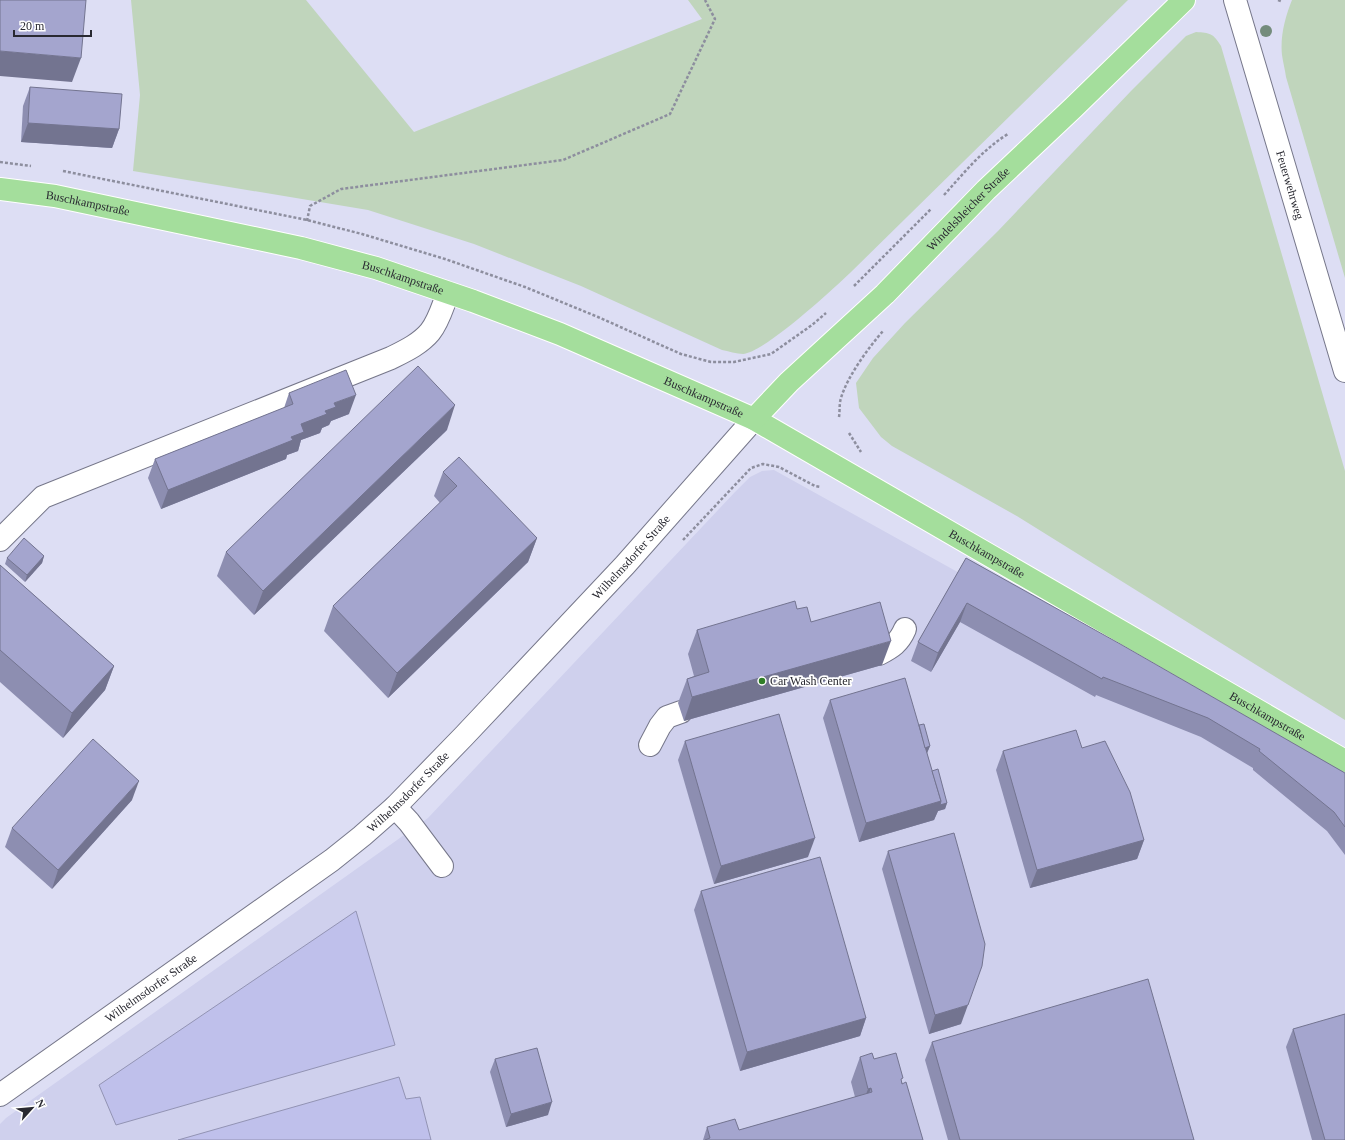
<svg xmlns="http://www.w3.org/2000/svg" width="1345" height="1140" font-family="'Times New Roman',serif">
  <style>
    .built { fill: #cfd0ed }
    .green { fill: #c0d5bc }
    .water { fill: #bfc0eb; stroke: #9293b3 }
    .lines { fill: none; stroke-linecap: round; stroke-linejoin: round }
    .minor-casing { stroke: #76778a; stroke-width: 24 }
    .major-casing { stroke: #fff; stroke-width: 24 }
    .path { stroke: #8d8e9e; stroke-width: 2.5; stroke-dasharray: 3 2; stroke-linecap: butt }
    .minor { stroke: #fff; stroke-width: 22 }
    .major { stroke: #a4de9c; stroke-width: 22 }
    .tree { fill: #748c7c }
    .wall { fill: #8d8eb1 }
    .shaded-wall { fill: #737490 }
    .building { fill: #a4a5ce; stroke: #737490 }
    .poi-dot { fill: #307e27; stroke: #fff; stroke-width: 1.5 }
    .labels { text-anchor: middle; stroke-width: 3.5; stroke-linejoin: round; paint-order: stroke }
    .street-label { font-size: 12px; fill: #292931; stroke: #fff }
    .poi-label { font-size: 12px; fill: #292931; stroke: #fff; text-anchor: start }
  </style>
  <rect width="100%" height="100%" fill="#dddef4"/>
  <polygon class="built" points="774,470 981,585 1345,794 1345,1140 0,1140 0,1124 6,1118 428,818 735,492 750,477 762,471"/>
  <g class="green">
    <path d="M131 0H306L414 132 702 19 688 0H1128L850 273C832 290 765 352 743 354 737 354 728 351 722 350L581 286 474 244 368 210 133 171 140 95Z"/>
    <path d="M1292 0H1345V278L1286 77C1285 70 1283 62 1282 55 1280 37 1285 17 1292 0Z"/>
    <path d="M1196 32C1210 33 1213 33 1221 46L1345 471V720L1015 515 892 446 881 437 859 408 856 383 873 358 905 323 998 231 1131 91 1186 36Z"/>
  </g>
  <g class="water">
    <polygon points="356,911 395,1045 116,1125 99,1085"/>
    <polygon points="399,1077 406,1099 420,1097 431,1140 178,1140"/>
  </g>
  <g class="lines">
    <g class="minor-casing">
      <g id="minor">
        <path id="s1" d="M1235 0 1345 371"/>
        <path d="M0 540 43 497 391 358C405 351 420 344 430 332 439 321 443 305 448 293"/>
        <path d="M879 654C892 647 899 643 905 629"/>
        <polyline points="650,745 660,726 667,717 681,712"/>
        <polyline points="395,807 409,822 442,866"/>
        <path id="s2" d="M0 1095 332 860 362 836 395 807 464 736 625 565 754 419"/>
      </g>
    </g>
    <g class="major-casing">
      <g id="major">
        <path id="s3" d="M0 189 55 196 301 248 376 268 473 301 560 334 754 419 1345 761"/>
        <path id="s4" d="M754 419 789 382 885 294 986 190 1073 108 1184 0"/>
      </g>
    </g>
    <g class="path">
      <polyline points="1278,0 1281,1"/>
      <polyline points="0,162 31,166"/>
      <polyline points="63,171 307,220 362,234 445,259 525,287 598,317 681,354 711,362 734,362 771,354 812,325 826,313"/>
      <path d="M944 195C964 173 982 150 1008 134"/>
      <polyline points="307,221 310,206 341,189 563,160 670,114 715,19 705,0"/>
      <polyline points="854,286 931,209"/>
      <path d="M839 417C840 411 839 404 841 398 847 377 869 347 883 331"/>
      <polyline points="849,433 861,452"/>
      <polyline points="683,540 751,468 763,464 779,467 815,486 821,487"/>
    </g>
    <use href="#minor" class="minor"/>
    <use href="#major" class="major"/>
  </g>
  <circle class="tree" cx="1266" cy="31" r="6"/>
  <g class="wall">
    <polygon points="30,87 119,129 112,148 21,142 23,106"/>
    <polygon points="289,393 349,414 331,421 329,425 322,428 320,433 301,440 298,451 287,455 286,459 161,509 148,478 155,459 284,408"/>
    <polygon points="447,430 254,615 217,576 226,552"/>
    <polygon points="443,472 537,538 528,562 388,698 324,631 333,606 440,503 434,496"/>
    <polygon points="44,556 42,563 25,582 5,564 7,558"/>
    <polygon points="966,558 1345,773 1345,855 1327,831 1253,770 1253,768 1201,737 1096,695 1095,697 960,622 931,672 911,661 918,642"/>
    <polygon points="0,565 114,666 105,690 63,738 0,682"/>
    <polygon points="797,609 811,622 882,665 684,721 678,703 687,679 694,676 688,654 697,630"/>
    <polygon points="830,700 930,746 927,753 932,771 947,803 945,809 938,811 934,820 859,842 823,718"/>
    <polygon points="685,741 808,857 714,884 678,760"/>
    <polygon points="1082,748 1144,840 1137,859 1030,888 996,770 1003,751"/>
    <polygon points="132,800 52,889 5,847 12,828"/>
    <polygon points="888,851 961,1024 929,1034 882,869"/>
    <polygon points="701,891 866,1018 860,1036 740,1071 694,910"/>
    <polygon points="1293,1029 1345,1140 1312,1140 1286,1047"/>
    <polygon points="932,1042 1194,1140 948,1140 925,1060"/>
    <polygon points="860,1057 874,1059 902,1082 923,1140 703,1140 707,1127 739,1130 855,1097 851,1082"/>
    <polygon points="495,1059 548,1115 506,1127 490,1072"/>
  </g>
  <g class="shaded-wall">
    <polygon points="0,51 81,58 72,82 0,76"/>
    <polygon points="28,123 119,129 112,148 21,142"/>
    <polygon points="356,395 349,414 331,421 329,425 322,428 320,433 301,440 298,451 287,455 286,459 161,509 168,490 291,437 301,424 325,411 334,403"/>
    <polygon points="455,405 447,430 254,615 263,591"/>
    <polygon points="537,538 528,562 388,698 397,673"/>
    <polygon points="44,556 42,563 25,582 27,575"/>
    <polygon points="967,603 960,622 931,672 938,653"/>
    <polygon points="891,641 882,665 684,721 692,697"/>
    <polygon points="114,666 105,690 63,738 72,713"/>
    <polygon points="930,746 927,753 918,755 920,749"/>
    <polygon points="139,781 132,800 52,889 58,870"/>
    <polygon points="941,801 947,803 945,809 938,811 934,820 859,842 866,823"/>
    <polygon points="815,838 808,857 714,884 721,866"/>
    <polygon points="1144,840 1137,859 1030,888 1037,870"/>
    <polygon points="968,1005 961,1024 929,1034 935,1015"/>
    <polygon points="866,1018 860,1036 740,1071 747,1052"/>
    <polygon points="871,1088 862,1113 859,1113 868,1089"/>
    <polygon points="552,1102 548,1115 506,1127 511,1114"/>
  </g>
  <g class="building">
    <polygon points="0,0 86,0 81,58 0,51"/>
    <polygon points="30,87 122,94 119,129 28,123"/>
    <polygon points="418,366 455,405 263,591 226,552"/>
    <polygon points="346,370 356,395 334,403 336,407 325,411 327,414 301,424 304,432 291,437 293,440 168,490 155,459 293,404 289,393"/>
    <polygon points="459,457 537,538 397,673 333,606 457,486 443,472"/>
    <polygon points="24,538 44,556 27,575 7,558"/>
    <polygon points="966,558 1122,645 1345,773 1345,827 1334,812 1259,751 1260,749 1208,718 1103,677 1102,679 967,603 938,653 918,642"/>
    <polygon points="0,565 114,666 72,713 0,650"/>
    <polygon points="795,601 797,609 807,607 811,622 880,602 891,641 692,697 687,679 709,672 697,630"/>
    <polygon points="905,678 941,801 866,823 830,700"/>
    <polygon points="779,714 815,838 721,866 685,741"/>
    <polygon points="924,724 930,746 925,748 919,725"/>
    <polygon points="1076,730 1082,748 1105,741 1130,792 1144,840 1037,870 1003,751"/>
    <polygon points="93,739 139,781 58,870 12,828"/>
    <polygon points="938,769 947,803 940,805 941,801 932,771"/>
    <polygon points="954,833 985,944 982,966 968,1005 935,1015 888,851"/>
    <polygon points="820,857 866,1018 747,1052 701,891"/>
    <polygon points="1148,979 1194,1140 960,1140 932,1042"/>
    <polygon points="1345,1014 1345,1140 1325,1140 1293,1029"/>
    <polygon points="537,1048 552,1102 511,1114 495,1059"/>
    <polygon points="872,1053 874,1059 896,1053 903,1078 901,1079 902,1084 906,1082 923,1140 705,1140 710,1138 707,1127 735,1119 739,1130 872,1092 871,1088 868,1089 860,1057"/>
  </g>
  <circle class="poi-dot" cx="762" cy="681" r="4"/>
  <g class="labels">
    <g class="street-label">
      <text dy="4" stroke="none"><textPath href="#s1" startOffset="193">Feuerwehrweg</textPath></text>
      <text dy="4" stroke="none"><textPath href="#s3" startOffset="89">Buschkampstraße</textPath></text>
      <text dy="4" stroke="none"><textPath href="#s4" startOffset="300">Windelsbleicher Straße</textPath></text>
      <text dy="4" stroke="none"><textPath href="#s3" startOffset="413">Buschkampstraße</textPath></text>
      <text dy="4" stroke="none"><textPath href="#s3" startOffset="737">Buschkampstraße</textPath></text>
      <text dy="4" stroke="none"><textPath href="#s3" startOffset="1061">Buschkampstraße</textPath></text>
      <text dy="4" stroke="none"><textPath href="#s2" startOffset="833">Wilhelmsdorfer Straße</textPath></text>
      <text dy="4" stroke="none"><textPath href="#s3" startOffset="1385">Buschkampstraße</textPath></text>
      <text dy="4" stroke="none"><textPath href="#s2" startOffset="509">Wilhelmsdorfer Straße</textPath></text>
      <text dy="4" stroke="none"><textPath href="#s2" startOffset="185">Wilhelmsdorfer Straße</textPath></text>
    </g>
    <g class="poi-label">
      <text x="770" y="685">Car Wash Center</text>
    </g>
  </g>
  <g transform="translate(32 1108) rotate(63)" stroke="#ffffff" stroke-width="3" paint-order="stroke">
  <path d="M0-3L7 15L0 10L-7 15Z" fill="#292931"/>
  <text y="-6" font-size="11" font-weight="bold" text-anchor="middle" fill="#292931">N</text>
  </g>
  <path d="M14 30v6h77v-6" fill="none" stroke="#292931" stroke-width="2"/>
  <text x="20" y="30" font-size="12" fill="#292931" stroke="#ffffff" stroke-width="3" paint-order="stroke">20 m</text>
</svg>
